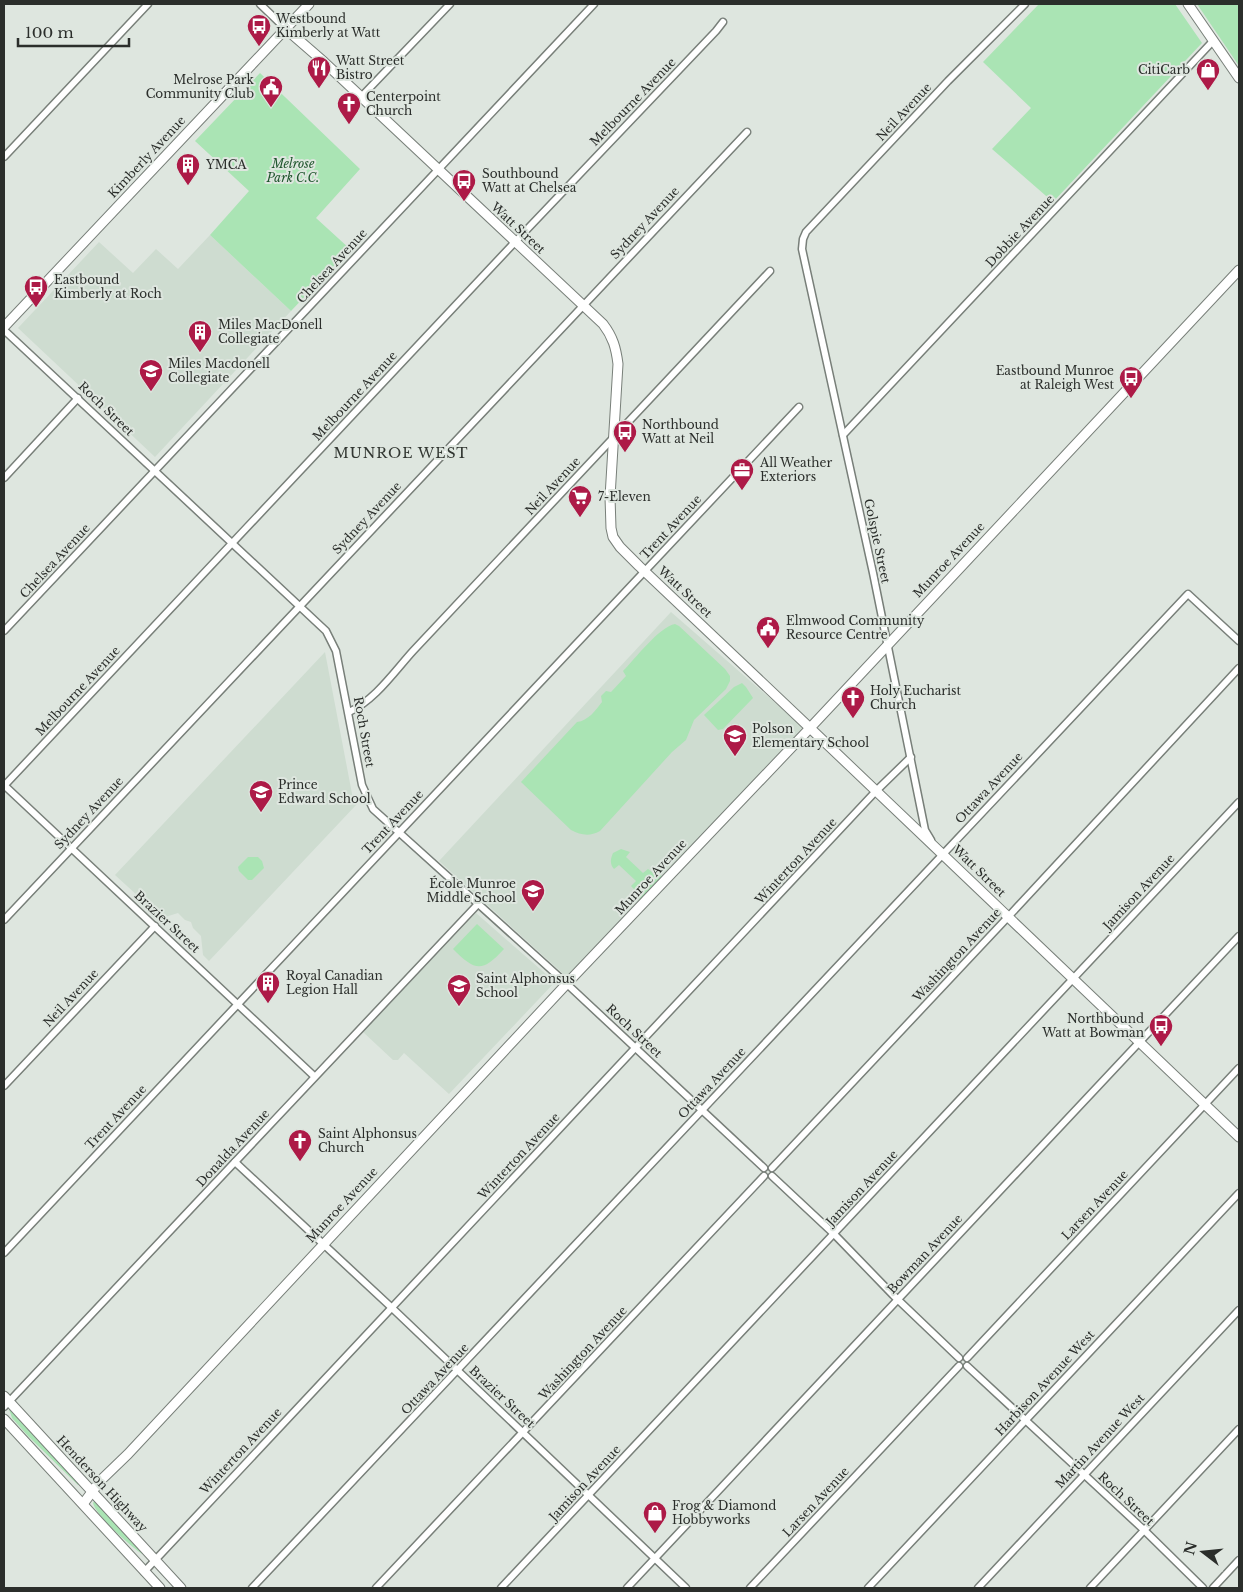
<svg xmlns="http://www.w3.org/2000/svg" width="1243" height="1592" font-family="'Libre Baskerville',serif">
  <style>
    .built { fill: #cedcd0 }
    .green { fill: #aae4b4 }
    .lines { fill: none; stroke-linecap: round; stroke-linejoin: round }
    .minor-casing { stroke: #787f79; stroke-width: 9 }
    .tertiary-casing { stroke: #787f79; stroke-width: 11 }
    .secondary-casing { stroke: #787f79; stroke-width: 11 }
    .minor { stroke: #fff; stroke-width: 6 }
    .tertiary { stroke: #fff; stroke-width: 9 }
    .secondary { stroke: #fff; stroke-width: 9 }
    .labels { text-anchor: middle; stroke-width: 4; stroke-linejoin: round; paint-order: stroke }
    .poi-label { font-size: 12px; fill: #2b2e2b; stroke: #dee6df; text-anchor: start }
    .street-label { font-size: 12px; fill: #2b2e2b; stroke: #dee6df }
    .park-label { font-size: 12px; font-style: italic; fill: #1f552d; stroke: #dee6df }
    .neighbourhood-label { font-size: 14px; letter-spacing: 1px; fill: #323732; stroke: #dee6df }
  </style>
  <rect width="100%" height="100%" fill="#dee6df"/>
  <g class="built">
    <polygon points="210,235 291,311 155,457 18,328 99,242 133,273 156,249 178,269"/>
    <polygon points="671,612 803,727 569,979 439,861"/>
    <polygon points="325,652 353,799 357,804 209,961 203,955 201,936 193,928 191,922 185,920 178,913 162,918 115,875"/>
    <polygon points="476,913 555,982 449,1094 404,1053 398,1060 393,1060 363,1032"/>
  </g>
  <g class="green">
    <polygon points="1039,4 1175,4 1202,43 1053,202 992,149 1031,108 983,62"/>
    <polygon points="1197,4 1239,4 1239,66"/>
    <polygon points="260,73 360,169 316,218 350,249 291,311 210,235 249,191 195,141"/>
    <path d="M675 624 679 626 725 669 730 676V681L726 689 694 720 686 740 672 752 600 831C589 837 581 835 571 830L521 782 577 722C588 721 596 710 602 702L601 696 606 691 611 692 626 676 623 671C634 660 660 626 675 624Z"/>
    <polygon points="742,683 746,687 753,698 723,729 718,730 704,715 734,687"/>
    <path d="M621 849 630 852 626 857 643 873 648 869 656 875 662 876 640 900 637 892 631 886 636 881 619 865 614 869C610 864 610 860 613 853Z"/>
    <polygon points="248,857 258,857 262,861 264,868 252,880 248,880 239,871 238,867"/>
    <path d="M477 924 504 949C482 973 475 971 453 949Z"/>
    <polygon points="9,1409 80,1483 78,1485 28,1436 12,1418"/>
    <path d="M95 1500 144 1554V1555C132 1548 96 1516 93 1503Z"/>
  </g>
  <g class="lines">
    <g class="minor-casing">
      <g id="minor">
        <polyline points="260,4 286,29"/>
        <polyline points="361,97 450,4"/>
        <polyline points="4,157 148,4"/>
        <polyline points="4,330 326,631 336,651 362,785 373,809 567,984 764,1168"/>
        <polyline points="843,435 1213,41"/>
        <polyline points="4,478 78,398"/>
        <polyline points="4,631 594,4"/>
        <path d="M349 712C375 700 394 672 413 651L770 271"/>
        <polyline points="4,785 314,1076"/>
        <polyline points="4,786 515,242 716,31 723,22"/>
        <polyline points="931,840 925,830 873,573 802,249 803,239 806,232 948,81 1025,4"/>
        <polyline points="4,920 747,132"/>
        <polyline points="4,1086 155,926"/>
        <polyline points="235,1162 391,1307 686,1588"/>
        <polyline points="772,1168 1008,917 1239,668"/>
        <polyline points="772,1176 834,1234 893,1295 959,1358"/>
        <polyline points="4,1253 799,407"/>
        <polyline points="967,1358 1239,1068"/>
        <polyline points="967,1366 1144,1530 1203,1588"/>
        <polyline points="4,1407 478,904"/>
        <polyline points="144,1572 876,791 911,757"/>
        <polyline points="252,1588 1188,594 1239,641"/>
        <polyline points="376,1588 764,1176"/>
        <polyline points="501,1588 1239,802"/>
        <polyline points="627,1588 1239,936"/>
        <polyline points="750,1588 959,1366"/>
        <polyline points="868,1588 1239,1193"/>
        <polyline points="978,1588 1239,1310"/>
        <polyline points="1090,1588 1239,1429"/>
        <polyline points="1213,1588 1239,1560"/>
      </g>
    </g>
    <g class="tertiary-casing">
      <g id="tertiary">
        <polyline points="1188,4 1239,78"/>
        <polyline points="4,327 309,4"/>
        <path d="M83 1504 100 1481 128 1454 574 976 810 728 639 566 620 547 613 537 611 528 610 497 618 364C616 348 613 337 603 324L324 62 286 29"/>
      </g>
    </g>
    <g class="secondary-casing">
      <g id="secondary">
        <polyline points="1239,270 810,728 1239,1137"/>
        <polyline points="4,1396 181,1588"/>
        <polyline points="4,1419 160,1588"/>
      </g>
    </g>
    <use href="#minor" class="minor"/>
    <use href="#tertiary" class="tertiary"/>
    <use href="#secondary" class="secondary"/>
  </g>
  <defs>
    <g id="bus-pin" transform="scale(1.25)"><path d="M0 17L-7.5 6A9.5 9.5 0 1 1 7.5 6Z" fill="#ad1a47" stroke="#dee6df"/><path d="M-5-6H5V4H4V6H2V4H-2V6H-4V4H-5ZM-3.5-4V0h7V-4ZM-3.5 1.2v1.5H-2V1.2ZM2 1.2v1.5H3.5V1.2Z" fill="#fff"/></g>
    <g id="restaurant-pin" transform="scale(1.25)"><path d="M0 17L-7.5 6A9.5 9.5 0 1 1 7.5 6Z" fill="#ad1a47" stroke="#dee6df"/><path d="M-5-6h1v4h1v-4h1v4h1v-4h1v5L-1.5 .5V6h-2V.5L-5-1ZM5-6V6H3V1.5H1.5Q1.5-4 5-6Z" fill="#fff"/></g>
    <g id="shop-pin" transform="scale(1.25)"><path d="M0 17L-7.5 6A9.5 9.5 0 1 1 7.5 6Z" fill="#ad1a47" stroke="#dee6df"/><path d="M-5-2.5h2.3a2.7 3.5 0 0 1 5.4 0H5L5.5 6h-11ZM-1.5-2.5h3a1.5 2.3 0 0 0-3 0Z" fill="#fff"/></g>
    <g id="civic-pin" transform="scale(1.25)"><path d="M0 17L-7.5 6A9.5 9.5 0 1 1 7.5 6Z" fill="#ad1a47" stroke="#dee6df"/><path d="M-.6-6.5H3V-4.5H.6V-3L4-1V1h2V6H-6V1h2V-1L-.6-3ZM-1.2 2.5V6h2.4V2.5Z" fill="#fff"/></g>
    <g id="church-pin" transform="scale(1.25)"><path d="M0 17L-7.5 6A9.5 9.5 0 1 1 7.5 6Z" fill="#ad1a47" stroke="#dee6df"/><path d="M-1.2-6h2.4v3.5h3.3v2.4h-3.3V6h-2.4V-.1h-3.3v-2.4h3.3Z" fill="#fff"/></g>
    <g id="building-pin" transform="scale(1.25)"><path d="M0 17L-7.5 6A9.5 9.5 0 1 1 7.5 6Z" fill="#ad1a47" stroke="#dee6df"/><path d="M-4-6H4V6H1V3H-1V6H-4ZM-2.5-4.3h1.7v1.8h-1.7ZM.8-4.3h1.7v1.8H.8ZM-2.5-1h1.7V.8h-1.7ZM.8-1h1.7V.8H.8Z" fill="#fff"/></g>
    <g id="school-pin" transform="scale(1.25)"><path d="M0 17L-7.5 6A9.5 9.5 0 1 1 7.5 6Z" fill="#ad1a47" stroke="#dee6df"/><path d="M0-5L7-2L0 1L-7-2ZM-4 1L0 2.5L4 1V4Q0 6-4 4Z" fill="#fff"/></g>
    <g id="office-pin" transform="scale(1.25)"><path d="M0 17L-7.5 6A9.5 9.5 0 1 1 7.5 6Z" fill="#ad1a47" stroke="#dee6df"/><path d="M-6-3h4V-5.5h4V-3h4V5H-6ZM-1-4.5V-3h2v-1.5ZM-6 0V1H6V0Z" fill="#fff"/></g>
    <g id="supermarket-pin" transform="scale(1.25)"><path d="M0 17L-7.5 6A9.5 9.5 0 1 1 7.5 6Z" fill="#ad1a47" stroke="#dee6df"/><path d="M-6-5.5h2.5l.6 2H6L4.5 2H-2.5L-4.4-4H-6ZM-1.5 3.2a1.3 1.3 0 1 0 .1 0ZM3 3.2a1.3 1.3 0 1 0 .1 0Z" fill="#fff"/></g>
  </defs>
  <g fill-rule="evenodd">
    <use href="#bus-pin" x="259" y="26"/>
    <use href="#restaurant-pin" x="319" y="68"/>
    <use href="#shop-pin" x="1208" y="70"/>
    <use href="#civic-pin" x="271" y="87"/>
    <use href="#church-pin" x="349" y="104"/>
    <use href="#building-pin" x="188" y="165"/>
    <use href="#bus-pin" x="464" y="181"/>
    <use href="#bus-pin" x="36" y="287"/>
    <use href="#building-pin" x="200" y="332"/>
    <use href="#school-pin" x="151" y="371"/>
    <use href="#bus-pin" x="1131" y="378"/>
    <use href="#bus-pin" x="625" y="432"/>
    <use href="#office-pin" x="742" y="470"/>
    <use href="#supermarket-pin" x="580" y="497"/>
    <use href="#civic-pin" x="768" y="628"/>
    <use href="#church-pin" x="853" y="698"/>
    <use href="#school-pin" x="735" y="736"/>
    <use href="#school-pin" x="261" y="792"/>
    <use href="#school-pin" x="533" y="891"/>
    <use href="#building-pin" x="268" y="983"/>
    <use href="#school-pin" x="459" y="986"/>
    <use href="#bus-pin" x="1161" y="1026"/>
    <use href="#church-pin" x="300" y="1141"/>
    <use href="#shop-pin" x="655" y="1513"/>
  </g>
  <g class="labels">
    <g class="poi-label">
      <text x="276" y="23">Westbound<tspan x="276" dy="14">Kimberly at Watt</tspan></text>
      <text x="336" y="65">Watt Street<tspan x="336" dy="14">Bistro</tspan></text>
      <text x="1190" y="74" text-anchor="end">CitiCarb</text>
      <text x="254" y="84" text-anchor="end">Melrose Park<tspan x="254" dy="14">Community Club</tspan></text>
      <text x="366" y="101">Centerpoint<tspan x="366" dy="14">Church</tspan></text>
      <text x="206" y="169">YMCA</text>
      <text x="482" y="178">Southbound<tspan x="482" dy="14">Watt at Chelsea</tspan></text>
      <text x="54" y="284">Eastbound<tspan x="54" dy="14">Kimberly at Roch</tspan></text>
      <text x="218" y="329">Miles MacDonell<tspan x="218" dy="14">Collegiate</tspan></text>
      <text x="168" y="368">Miles Macdonell<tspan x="168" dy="14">Collegiate</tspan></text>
      <text x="1114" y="375" text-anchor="end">Eastbound Munroe<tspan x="1114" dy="14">at Raleigh West</tspan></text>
      <text x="642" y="429">Northbound<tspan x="642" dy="14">Watt at Neil</tspan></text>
      <text x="760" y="467">All Weather<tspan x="760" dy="14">Exteriors</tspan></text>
      <text x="598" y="501">7-Eleven</text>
      <text x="786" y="625">Elmwood Community<tspan x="786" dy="14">Resource Centre</tspan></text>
      <text x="870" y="695">Holy Eucharist<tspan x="870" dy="14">Church</tspan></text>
      <text x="752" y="733">Polson<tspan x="752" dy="14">Elementary School</tspan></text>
      <text x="278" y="789">Prince<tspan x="278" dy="14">Edward School</tspan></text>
      <text x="516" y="888" text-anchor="end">École Munroe<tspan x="516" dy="14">Middle School</tspan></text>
      <text x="286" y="980">Royal Canadian<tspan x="286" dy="14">Legion Hall</tspan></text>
      <text x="476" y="983">Saint Alphonsus<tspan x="476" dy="14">School</tspan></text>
      <text x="1144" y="1023" text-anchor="end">Northbound<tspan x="1144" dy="14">Watt at Bowman</tspan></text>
      <text x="318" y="1138">Saint Alphonsus<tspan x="318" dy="14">Church</tspan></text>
      <text x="672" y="1510">Frog &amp; Diamond<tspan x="672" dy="14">Hobbyworks</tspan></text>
    </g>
    <g class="street-label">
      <text transform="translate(633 102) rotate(-46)" y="4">Melbourne Avenue</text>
      <text transform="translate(904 112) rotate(-47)" y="4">Neil Avenue</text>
      <text transform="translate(147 157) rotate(-47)" y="4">Kimberly Avenue</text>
      <text transform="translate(645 223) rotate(-47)" y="4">Sydney Avenue</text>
      <text transform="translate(518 228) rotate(43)" y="4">Watt Street</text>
      <text transform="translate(1020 231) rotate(-47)" y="4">Dobbie Avenue</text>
      <text transform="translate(332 266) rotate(-47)" y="4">Chelsea Avenue</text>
      <text transform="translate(355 396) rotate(-47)" y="4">Melbourne Avenue</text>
      <text transform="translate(106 409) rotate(44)" y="4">Roch Street</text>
      <text transform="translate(553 486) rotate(-47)" y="4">Neil Avenue</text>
      <text transform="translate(367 518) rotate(-47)" y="4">Sydney Avenue</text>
      <text transform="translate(671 527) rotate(-47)" y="4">Trent Avenue</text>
      <text transform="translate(877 541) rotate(78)" y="4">Golspie Street</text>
      <text transform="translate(949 560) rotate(-47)" y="4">Munroe Avenue</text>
      <text transform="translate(55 561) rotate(-47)" y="4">Chelsea Avenue</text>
      <text transform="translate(685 592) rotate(43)" y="4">Watt Street</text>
      <text transform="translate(78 691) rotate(-47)" y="4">Melbourne Avenue</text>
      <text transform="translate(364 732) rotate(80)" y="4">Roch Street</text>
      <text transform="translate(989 788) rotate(-47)" y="4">Ottawa Avenue</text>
      <text transform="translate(89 813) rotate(-47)" y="4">Sydney Avenue</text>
      <text transform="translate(393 822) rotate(-47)" y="4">Trent Avenue</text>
      <text transform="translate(796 861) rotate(-47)" y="4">Winterton Avenue</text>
      <text transform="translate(979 871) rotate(44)" y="4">Watt Street</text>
      <text transform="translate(651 877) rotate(-47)" y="4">Munroe Avenue</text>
      <text transform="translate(1139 892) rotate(-47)" y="4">Jamison Avenue</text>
      <text transform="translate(167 922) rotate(43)" y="4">Brazier Street</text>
      <text transform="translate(957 955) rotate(-47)" y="4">Washington Avenue</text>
      <text transform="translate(71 998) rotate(-47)" y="4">Neil Avenue</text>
      <text transform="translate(634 1031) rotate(43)" y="4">Roch Street</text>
      <text transform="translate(712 1083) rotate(-47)" y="4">Ottawa Avenue</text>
      <text transform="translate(116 1117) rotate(-47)" y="4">Trent Avenue</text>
      <text transform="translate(233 1148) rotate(-47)" y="4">Donalda Avenue</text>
      <text transform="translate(519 1156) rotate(-47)" y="4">Winterton Avenue</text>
      <text transform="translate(862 1188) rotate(-47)" y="4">Jamison Avenue</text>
      <text transform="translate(342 1205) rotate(-47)" y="4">Munroe Avenue</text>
      <text transform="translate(1095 1205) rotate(-47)" y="4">Larsen Avenue</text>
      <text transform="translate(925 1254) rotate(-47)" y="4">Bowman Avenue</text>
      <text transform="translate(583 1353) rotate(-47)" y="4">Washington Avenue</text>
      <text transform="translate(435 1379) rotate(-47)" y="4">Ottawa Avenue</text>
      <text transform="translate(1045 1383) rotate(-47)" y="4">Harbison Avenue West</text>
      <text transform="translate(502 1397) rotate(43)" y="4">Brazier Street</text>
      <text transform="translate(1100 1441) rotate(-47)" y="4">Martin Avenue West</text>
      <text transform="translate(241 1451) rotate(-47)" y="4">Winterton Avenue</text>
      <text transform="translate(585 1483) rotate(-47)" y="4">Jamison Avenue</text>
      <text transform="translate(102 1484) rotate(47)" y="4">Henderson Highway</text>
      <text transform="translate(1126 1499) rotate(43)" y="4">Roch Street</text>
      <text transform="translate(816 1502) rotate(-47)" y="4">Larsen Avenue</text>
    </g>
    <g class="park-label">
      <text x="293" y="168">Melrose<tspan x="293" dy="14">Park C.C.</tspan></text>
    </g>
    <g class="neighbourhood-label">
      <text x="401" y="458">MUNROE WEST</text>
    </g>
  </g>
  <rect width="1243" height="1592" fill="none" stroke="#2b2e2b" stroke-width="10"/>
  <g transform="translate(1203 1552) rotate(286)" stroke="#dee6df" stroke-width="4" paint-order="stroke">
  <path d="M0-4L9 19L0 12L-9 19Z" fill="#2b2e2b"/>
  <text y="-8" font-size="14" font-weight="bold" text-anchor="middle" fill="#2b2e2b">N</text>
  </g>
  <path d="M18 38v8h111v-8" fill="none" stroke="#2b2e2b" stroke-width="2.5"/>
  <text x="25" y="38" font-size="15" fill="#2b2e2b" stroke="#dee6df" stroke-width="4" paint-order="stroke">100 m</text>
</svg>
